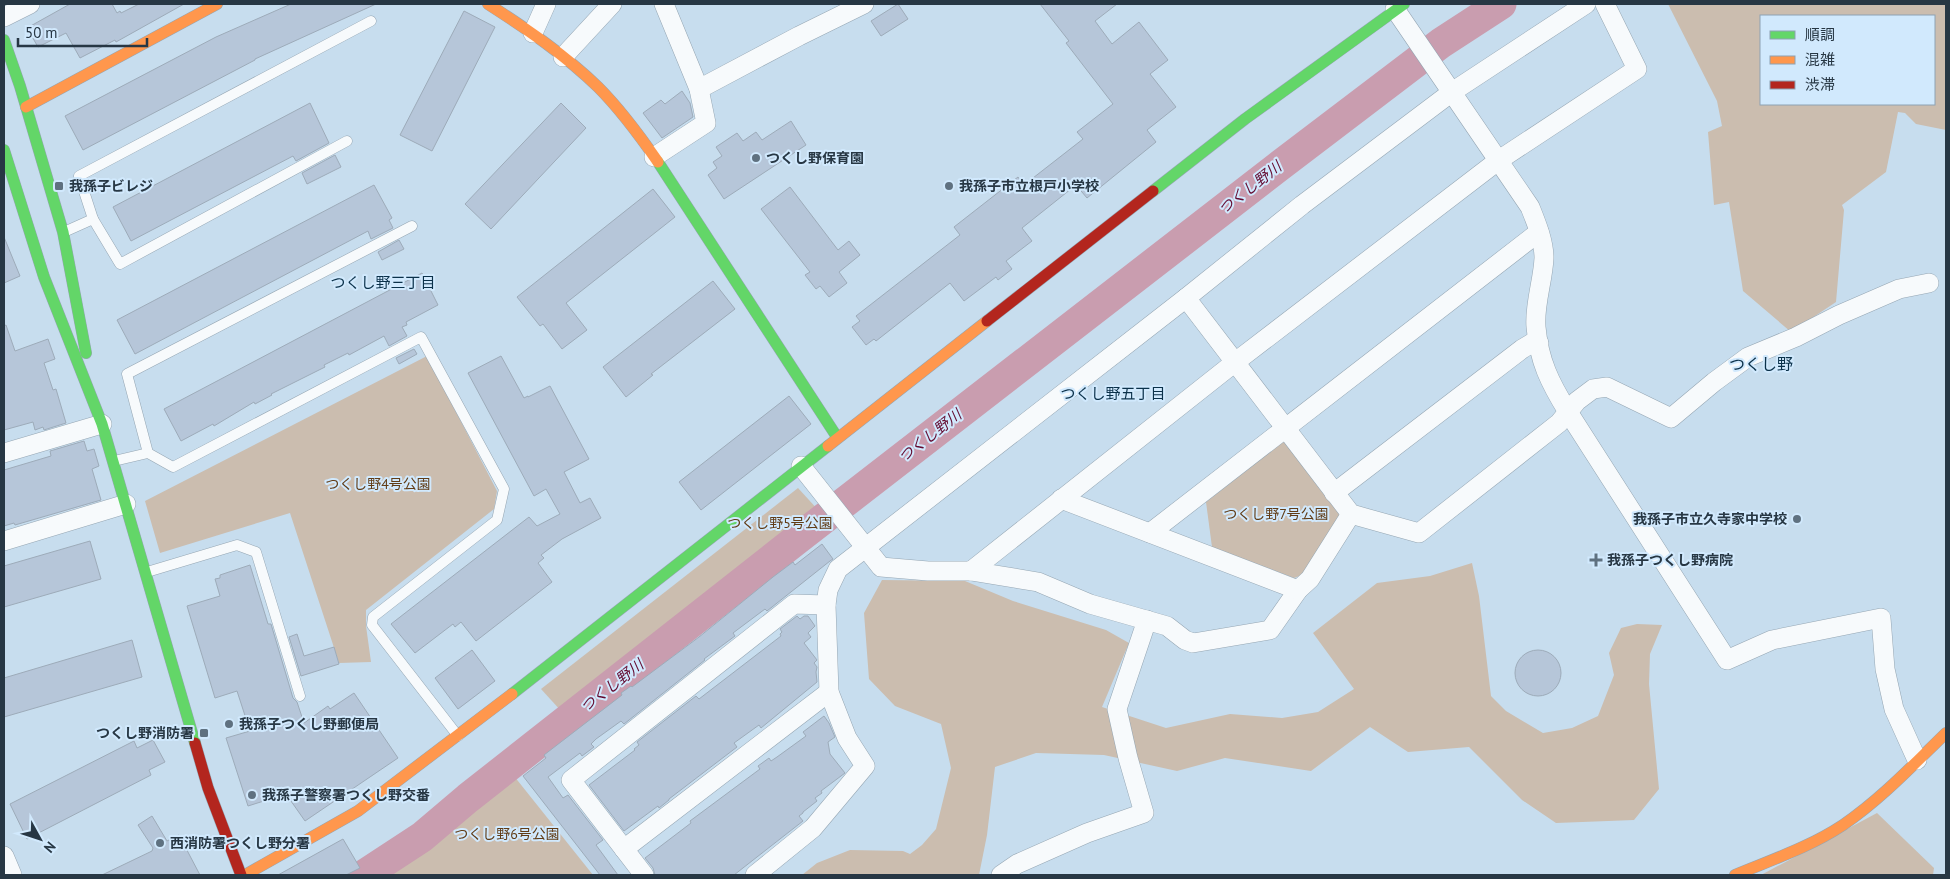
<svg xmlns="http://www.w3.org/2000/svg" width="1950" height="879" font-family="'PT Sans','Noto Sans JP',sans-serif">
  <style>
    .green { fill: #cbbdaf; fill-rule: evenodd }
    .lines { fill: none; stroke-linecap: round; stroke-linejoin: round }
    .river { stroke: #c99daf; stroke-width: 31 }
    .building { fill: #b6c6d9; stroke: #9dabb9 }
    .lane-casing { stroke: #95a6b3; stroke-width: 11 }
    .street-casing { stroke: #95a6b3; stroke-width: 20 }
    .fast-casing { stroke: #95a6b3; stroke-width: 12 }
    .slow-casing { stroke: #95a6b3; stroke-width: 12 }
    .jam-casing { stroke: #95a6b3; stroke-width: 12 }
    .lane { stroke: #f7fafc; stroke-width: 10 }
    .street { stroke: #f7fafc; stroke-width: 19 }
    .fast { stroke: #63d668; stroke-width: 11 }
    .slow { stroke: #ff974d; stroke-width: 11 }
    .jam { stroke: #b3261e; stroke-width: 11 }
    .poi-dot { fill: #5f7180; stroke: #d1e9fd; stroke-width: 2 }
    .labels { text-anchor: middle; stroke-width: 4; stroke-linejoin: round; paint-order: stroke }
    .poi-label { font-size: 14px; font-weight: bold; fill: #273744; stroke: #d1e9fd; text-anchor: start }
    .park-label { font-size: 14px; fill: #613c16; stroke: #d1e9fd }
    .water-label { font-size: 15px; font-style: italic; fill: #63092f; stroke: #d1e9fd }
    .neighbourhood-label { font-size: 15px; fill: #0b314a; stroke: #d1e9fd }
    .quarter-label { font-size: 16px; fill: #0b314a; stroke: #d1e9fd }
  </style>
  <rect width="100%" height="100%" fill="#c7ddee"/>
  <g class="green">
    <path d="M1668 4H1946V130L1916 124 1905 113 1898 112 1886 172 1842 205 1844 210 1836 302 1791 332 1743 291 1729 202 1714 205 1708 132 1722 126 1717 101ZM1761 16H1934V104H1761Z"/>
    <polygon points="427,356 497,491 494,509 366,610 366,626 371,662 339,663 290,513 160,553 145,501"/>
    <polygon points="1282,442 1289,443 1339,506 1339,516 1302,575 1294,578 1212,547 1206,502"/>
    <polygon points="798,488 820,512 562,712 541,689"/>
    <polygon points="1472,563 1479,596 1491,696 1506,711 1543,733 1572,728 1598,716 1614,675 1609,653 1621,628 1637,624 1662,625 1650,654 1649,684 1659,789 1634,820 1556,823 1522,800 1469,747 1408,752 1370,727 1311,771 1225,758 1177,771 1104,755 1036,753 995,767 987,835 979,875 802,875 817,863 850,850 903,851 910,854 922,845 936,829 951,768 941,724 895,706 869,679 864,613 882,580 965,581 1013,601 1106,630 1129,643 1102,707 1166,728 1230,714 1282,718 1318,712 1354,689 1313,633 1377,583 1430,576"/>
    <polygon points="514,776 593,875 376,875 449,828"/>
    <polygon points="1877,813 1934,868 1933,875 1761,875"/>
  </g>
  <g class="lines">
    <polyline class="river" points="364,875 422,837 468,798 796,540 1278,167 1441,43 1501,4"/>
  </g>
  <g class="building">
    <polygon points="70,4 112,4 117,13 120,11 121,13 139,4 184,4 116,42 115,40 80,58 66,33 38,47 27,28"/>
    <polygon points="291,4 376,4 255,59 255,60 83,150 65,116 216,37"/>
    <polygon points="898,4 908,19 881,36 871,21"/>
    <polygon points="1040,4 1117,4 1095,21 1112,44 1139,22 1168,60 1150,74 1176,107 1147,130 1156,142 1087,198 1076,185 1022,228 1032,241 1006,261 1012,269 998,280 996,277 964,301 950,283 876,341 874,339 866,345 852,327 860,321 856,316 960,235 954,227 1018,177 1024,185 1083,139 1077,132 1113,104 1066,43 1069,41"/>
    <polygon points="464,11 495,27 432,151 400,135"/>
    <polygon points="682,91 690,103 693,117 662,138 643,113 661,100 665,104"/>
    <polygon points="310,103 329,143 296,161 293,156 131,241 113,207"/>
    <polygon points="561,103 586,128 491,229 465,204"/>
    <polygon points="791,121 806,145 724,199 708,175 717,168 713,162 722,156 716,147 737,133 743,141 756,132 762,140"/>
    <polygon points="335,155 341,167 307,184 302,173"/>
    <polygon points="374,185 392,218 389,220 393,228 371,239 368,231 135,354 117,320"/>
    <polygon points="790,187 838,250 849,241 860,255 839,272 847,283 829,297 820,286 816,289 805,275 810,272 761,209"/>
    <polygon points="653,189 675,217 566,303 587,330 562,349 543,324 540,326 517,297"/>
    <polygon points="4,237 20,276 4,283"/>
    <polygon points="399,240 404,249 382,260 378,252"/>
    <polygon points="422,273 438,305 406,322 407,325 402,327 407,336 389,346 384,336 349,355 348,353 324,365 325,367 271,394 272,395 255,404 254,402 214,426 213,424 181,441 164,409"/>
    <polygon points="713,281 735,309 651,374 653,375 626,397 603,367"/>
    <polygon points="6,325 15,351 48,339 55,359 44,363 53,390 56,389 66,423 44,430 43,427 35,430 33,422 4,430 4,326"/>
    <polygon points="414,349 417,354 399,364 396,358"/>
    <polygon points="501,356 524,398 528,396 528,397 550,386 589,459 564,472 580,503 590,498 601,518 562,539 541,555 544,558 538,563 552,582 476,641 461,622 455,627 453,624 415,653 391,624 529,517 537,526 560,514 546,489 534,496 468,373"/>
    <polygon points="789,396 811,424 701,510 679,482"/>
    <polygon points="84,441 87,451 94,449 99,466 92,469 101,500 15,525 14,523 4,526 4,470 51,456 50,451"/>
    <polygon points="90,541 101,579 4,607 4,566"/>
    <polygon points="822,544 833,559 830,561 767,611 765,609 733,633 735,636 704,659 705,660 624,724 621,721 596,739 591,744 594,747 582,756 580,753 548,777 563,798 568,795 603,840 596,845 618,875 600,875 523,776 546,758 544,755 622,695 621,693 631,686 632,687 699,637 773,577 793,562 795,565"/>
    <polygon points="250,565 268,624 271,624 293,698 297,702 304,723 328,706 330,709 354,693 398,758 305,821 286,794 248,806 226,738 250,731 237,691 215,698 187,606 220,596 215,579 220,578 220,575"/>
    <polygon points="797,616 800,619 804,616 808,616 815,626 808,633 811,637 804,643 817,660 814,663 817,667 816,672 817,682 761,728 759,725 734,743 737,747 669,799 669,800 659,808 658,806 624,831 589,785 635,750 634,749 639,745 637,742 696,696 699,699 781,636 780,634 782,632 780,629"/>
    <polygon points="297,634 304,656 334,647 339,664 301,676 289,637"/>
    <polygon points="132,640 142,677 4,717 4,678"/>
    <polygon points="472,650 495,681 458,709 435,678"/>
    <circle cx="1538" cy="673" r="23"/>
    <polygon points="824,716 829,723 835,737 828,742 830,754 845,773 821,791 822,793 815,798 817,801 803,812 803,813 799,816 803,821 734,875 655,875 653,868 645,858 691,823 690,821 760,769 758,766 769,758 771,761 777,757 806,736 803,732"/>
    <polygon points="153,740 165,762 149,770 151,775 27,839 10,804 134,741 137,748"/>
    <polygon points="152,816 167,841 179,835 200,875 102,875 152,851 153,848 138,825"/>
    <polygon points="343,839 360,868 346,875 278,875"/>
  </g>
  <g class="lines">
    <g class="lane-casing">
      <g id="lane">
        <polyline points="93,219 79,176 371,21"/>
        <polyline points="64,232 93,219 120,264 347,141"/>
        <polyline points="148,453 127,374 412,226"/>
        <polyline points="114,461 148,453 173,467 421,337 504,489 497,520 373,617 372,625 458,736"/>
        <polyline points="147,572 237,545 256,552 300,696"/>
      </g>
    </g>
    <g class="street-casing">
      <g id="street">
        <path d="M1395 9 1530 207C1536 222 1544 241 1544 258 1543 281 1534 305 1536 327 1539 361 1550 383 1568 412L1577 401 1593 389 1607 387 1671 418 1714 382 1748 357 1796 337 1839 315 1899 289 1929 283"/>
        <polyline points="4,17 30,4"/>
        <polyline points="533,33 546,4"/>
        <polyline points="563,57 612,4"/>
        <polyline points="699,89 799,36 864,4"/>
        <polyline points="654,157 706,123 699,89 664,4"/>
        <polyline points="1186,298 1351,514 1419,533 1559,423 1568,412 1727,660 1772,640 1881,618 1885,669 1894,709 1917,760"/>
        <polyline points="4,453 102,424"/>
        <polyline points="801,466 881,567 928,571 971,571 1038,582 1090,604 1167,626 1185,640 1193,643 1270,630 1298,590 1310,579 1351,514"/>
        <polyline points="1334,493 1522,349 1532,343 1539,343"/>
        <polyline points="1061,499 1298,590"/>
        <polyline points="1150,533 1539,232"/>
        <polyline points="4,541 126,504"/>
        <polyline points="971,571 1234,363 1499,160 1637,69 1605,4"/>
        <polyline points="624,849 829,692"/>
        <polyline points="4,856 12,875"/>
        <polyline points="644,875 571,780 794,604 826,605"/>
        <polyline points="755,875 813,828 865,766 847,738 829,692 826,605 828,590 838,569 1186,298 1302,205 1452,92 1586,4"/>
        <polyline points="1001,875 1017,864 1087,833 1144,813 1128,758 1117,709 1147,620"/>
      </g>
    </g>
    <g class="fast-casing">
      <g id="fast">
        <polyline points="4,40 20,86 63,232 86,353"/>
        <polyline points="4,150 44,277 102,424 195,743"/>
        <polyline points="658,162 837,437"/>
        <polyline points="1153,191 1245,119 1404,4"/>
        <polyline points="512,694 828,446"/>
      </g>
    </g>
    <g class="slow-casing">
      <g id="slow">
        <path d="M488 4C527 29 565 55 598 87 621 110 640 136 658 162"/>
        <polyline points="26,107 217,4"/>
        <polyline points="828,446 987,321"/>
        <polyline points="245,875 358,811 512,694"/>
        <path d="M1735 875C1771 860 1810 847 1843 825 1881 799 1913 765 1946 733"/>
      </g>
    </g>
    <g class="jam-casing">
      <g id="jam">
        <polyline points="987,321 1153,191"/>
        <polyline points="195,743 208,788 241,875"/>
      </g>
    </g>
    <use href="#lane" class="lane"/>
    <use href="#street" class="street"/>
    <use href="#fast" class="fast"/>
    <use href="#slow" class="slow"/>
    <use href="#jam" class="jam"/>
  </g>
  <g class="poi-dot">
    <circle cx="756" cy="158" r="5"/>
    <rect x="54" y="181" width="10" height="10" rx="2.5"/>
    <circle cx="949" cy="186" r="5"/>
    <circle cx="1797" cy="519" r="5"/>
    <path d="M1593.5 552.5h5v5h5v5h-5v5h-5v-5h-5v-5h5z"/>
    <circle cx="229" cy="724" r="5"/>
    <rect x="199" y="728" width="10" height="10" rx="2.5"/>
    <circle cx="252" cy="795" r="5"/>
    <circle cx="160" cy="843" r="5"/>
  </g>
  <g class="labels">
    <g class="poi-label">
      <text x="766" y="163">つくし野保育園</text>
      <text x="69" y="191">我孫子ビレジ</text>
      <text x="959" y="191">我孫子市立根戸小学校</text>
      <text x="1787" y="524" text-anchor="end">我孫子市立久寺家中学校</text>
      <text x="1607" y="565">我孫子つくし野病院</text>
      <text x="239" y="729">我孫子つくし野郵便局</text>
      <text x="194" y="738" text-anchor="end">つくし野消防署</text>
      <text x="262" y="800">我孫子警察署つくし野交番</text>
      <text x="170" y="848">西消防署つくし野分署</text>
    </g>
    <g class="park-label">
      <text x="378" y="489">つくし野4号公園</text>
      <text x="1276" y="519">つくし野7号公園</text>
      <text x="780" y="528">つくし野5号公園</text>
      <text x="507" y="839">つくし野6号公園</text>
    </g>
    <g class="water-label">
      <text transform="translate(1250 188) rotate(-38)" y="5">つくし野川</text>
      <text transform="translate(930 436) rotate(-38)" y="5">つくし野川</text>
      <text transform="translate(612 686) rotate(-38)" y="5">つくし野川</text>
    </g>
    <g class="neighbourhood-label">
      <text x="383" y="288">つくし野三丁目</text>
      <text x="1113" y="399">つくし野五丁目</text>
    </g>
    <g class="quarter-label">
      <text x="1761" y="370">つくし野</text>
    </g>
  </g>
  <rect width="1950" height="879" fill="none" stroke="#273744" stroke-width="10"/>
  <rect x="1760" y="15" width="175" height="90" fill="#d1e9fd" stroke="#8da2b3"/>
  <rect x="1770" y="31" width="25" height="8" fill="#63d668" stroke="#8da2b3"/>
  <text x="1805" y="40" font-size="15" fill="#273744">順調</text>
  <rect x="1770" y="56" width="25" height="8" fill="#ff974d" stroke="#8da2b3"/>
  <text x="1805" y="65" font-size="15" fill="#273744">混雑</text>
  <rect x="1770" y="81" width="25" height="8" fill="#b3261e" stroke="#8da2b3"/>
  <text x="1805" y="90" font-size="15" fill="#273744">渋滞</text>
  <g transform="translate(40 839) rotate(130)" stroke="#d1e9fd" stroke-width="4" paint-order="stroke">
  <path d="M0-4L9 19L0 12L-9 19Z" fill="#273744"/>
  <text y="-8" font-size="14" font-weight="bold" text-anchor="middle" fill="#273744">N</text>
  </g>
  <path d="M18 38v8h129v-8" fill="none" stroke="#273744" stroke-width="2.5"/>
  <text x="25" y="38" font-size="15" fill="#273744" stroke="#d1e9fd" stroke-width="4" paint-order="stroke">50 m</text>
</svg>
